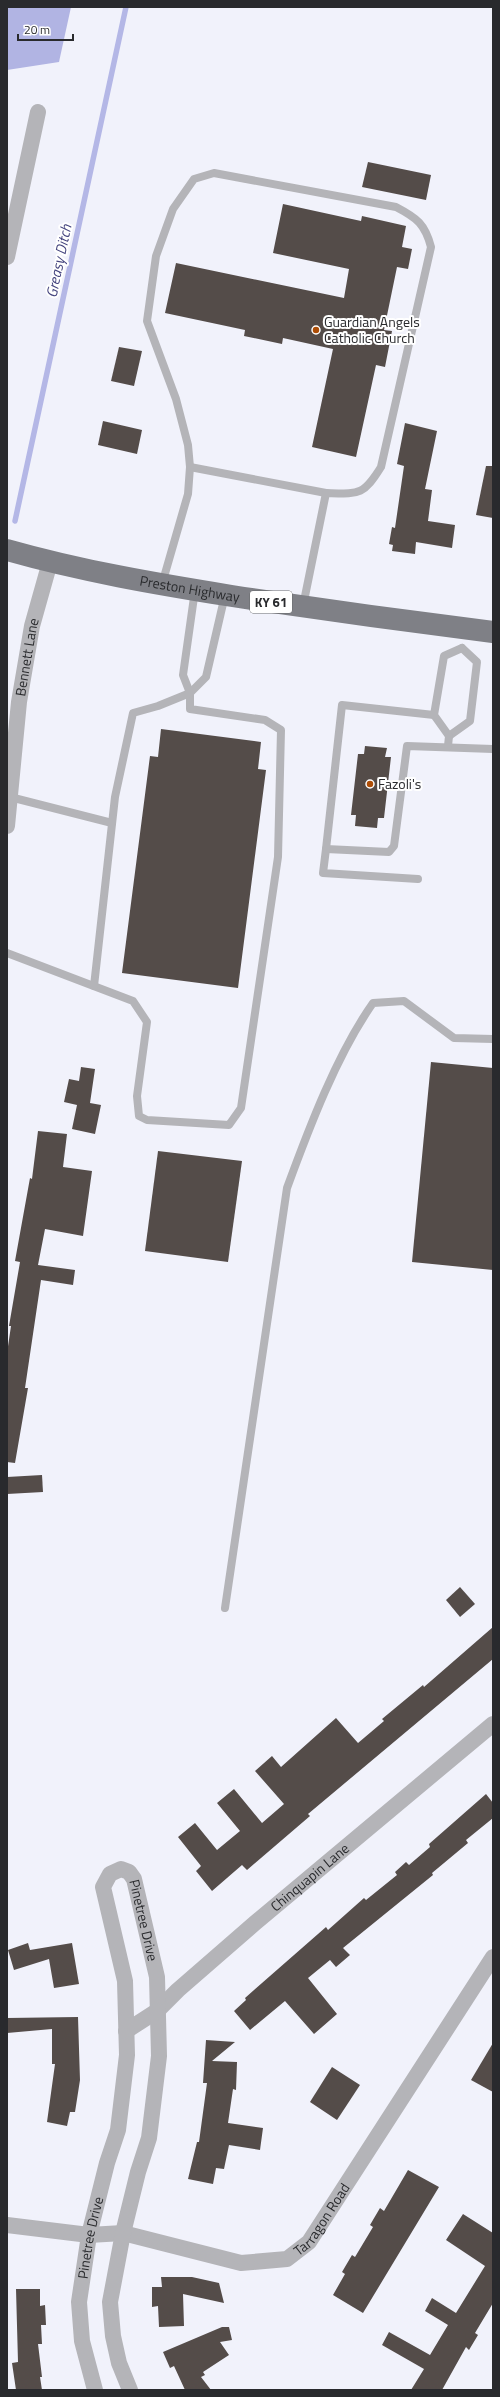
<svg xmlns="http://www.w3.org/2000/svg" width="500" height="2397" font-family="'Titillium Web',sans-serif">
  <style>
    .forest { fill: #b1b4e3 }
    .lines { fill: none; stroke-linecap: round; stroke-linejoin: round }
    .stream { stroke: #b4b7e6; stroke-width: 5.5 }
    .building { fill: #544c49 }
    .service { stroke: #b4b4b8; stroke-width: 8 }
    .minor { stroke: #b4b4b8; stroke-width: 16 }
    .primary { stroke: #7f8086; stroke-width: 22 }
    .poi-dot { fill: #ad4d06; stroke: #fff; stroke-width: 1.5 }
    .labels { text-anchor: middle; stroke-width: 4; stroke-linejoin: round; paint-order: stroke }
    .shield { fill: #fff; stroke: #696a6c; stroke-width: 1 }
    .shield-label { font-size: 13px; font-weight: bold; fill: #292a2d }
    .poi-label { font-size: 14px; fill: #292a2d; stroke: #fff; text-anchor: start }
    .street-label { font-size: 14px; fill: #292a2d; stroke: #fff }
    .water-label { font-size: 15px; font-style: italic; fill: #44447e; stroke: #fff }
  </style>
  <rect width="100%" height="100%" fill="#f1f2fb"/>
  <polygon class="forest" points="7,7 71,7 59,62 7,70"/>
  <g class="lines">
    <polyline class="stream" points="15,521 126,7"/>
  </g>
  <g class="building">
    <polygon points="368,162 431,175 426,200 362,187"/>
    <polygon points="283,204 361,221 362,216 406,226 402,247 412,249 408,269 397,267 384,330 392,331 385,367 376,365 356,457 312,447 333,349 283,338 282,344 244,336 245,330 165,313 176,263 344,298 349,269 273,253"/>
    <polygon points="119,347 142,351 134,386 111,381"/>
    <polygon points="103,421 142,430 137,454 98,445"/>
    <polygon points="405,423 437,431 425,489 432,490 428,521 455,525 452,548 416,542 415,554 392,551 393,545 389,544 392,527 395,528 404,466 397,464"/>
    <polygon points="486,466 493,466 493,518 476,515"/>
    <polygon points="161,729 261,742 258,769 266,770 238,988 122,973 150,756 158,757"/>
    <polygon points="365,746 387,748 385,757 391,757 384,818 378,818 377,828 355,826 356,815 351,815 358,754 364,754"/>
    <polygon points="431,1062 493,1068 493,1270 412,1262"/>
    <polygon points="81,1067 95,1069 90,1103 101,1105 95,1134 72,1129 77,1105 64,1102 69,1079 79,1081"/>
    <polygon points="38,1131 67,1134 63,1167 92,1171 83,1236 45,1229 38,1265 75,1270 73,1285 41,1280 25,1388 28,1388 15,1463 7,1462 7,1353 11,1326 9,1326 20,1262 15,1261 30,1178 32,1179"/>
    <polygon points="158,1151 242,1161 228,1262 145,1251"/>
    <polygon points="42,1475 43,1492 7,1494 7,1477"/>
    <polygon points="460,1587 475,1604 460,1617 446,1600"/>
    <polygon points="493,1627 493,1659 308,1814 310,1816 247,1870 242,1865 212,1891 196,1871 201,1866 178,1837 195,1823 217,1850 240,1831 217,1803 234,1789 262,1823 284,1804 255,1771 272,1756 281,1767 336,1718 358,1743 384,1721 382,1719 423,1685 424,1687"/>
    <polygon points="486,1794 493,1803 493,1818 466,1840 468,1843 432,1873 433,1875 343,1948 350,1955 336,1967 330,1960 308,1978 337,2014 314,2034 285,2001 250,2030 234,2011 246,2000 245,1998 326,1927 328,1930 364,1898 366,1900 397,1875 395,1872 406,1862 409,1865 430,1847 429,1844"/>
    <polygon points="28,1943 30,1950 72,1943 79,1984 54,1988 49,1959 14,1970 8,1950"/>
    <polygon points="78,2017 80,2080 75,2112 70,2112 67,2126 47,2122 55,2064 52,2064 52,2029 7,2033 7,2018"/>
    <polygon points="206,2040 235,2042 212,2061 237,2062 236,2090 233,2089 228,2123 263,2128 260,2150 229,2145 224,2169 216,2168 213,2184 188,2179 197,2142 199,2142 207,2083 203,2083"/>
    <polygon points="493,2043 493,2092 471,2080"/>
    <polygon points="332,2067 360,2085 337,2120 310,2102"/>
    <polygon points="408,2170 439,2187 363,2313 333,2295 345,2274 342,2272 352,2255 355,2257 373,2227 370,2225 380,2208 384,2211"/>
    <polygon points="463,2214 493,2233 493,2303 475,2333 478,2335 469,2350 466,2347 442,2390 411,2390 424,2369 382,2345 389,2332 430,2355 448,2325 425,2311 432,2298 456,2313 485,2266 446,2240"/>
    <polygon points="161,2277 192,2277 219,2283 224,2303 183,2294 184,2326 159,2327 158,2306 152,2307 152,2287 162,2287"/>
    <polygon points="16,2289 40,2289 40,2306 45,2305 46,2325 41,2325 42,2344 38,2344 42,2377 40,2377 42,2390 16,2390 12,2363 18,2362"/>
    <polygon points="222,2327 229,2327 232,2340 220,2342 229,2355 203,2372 205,2375 201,2377 211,2390 185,2390 174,2366 170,2368 163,2352"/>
  </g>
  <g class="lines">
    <g class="service">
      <polyline points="190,467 326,493"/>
      <path d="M162 584 188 494 190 467 188 445 176 399 147 321 156 256 173 209 194 179 214 173 396 207C417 218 425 224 431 247L381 467C363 496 359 494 326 493L303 606"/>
      <polyline points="434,715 342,705 326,849 389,852 394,846 407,746 493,749"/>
      <polyline points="449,736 470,721 477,662 462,648"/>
      <polyline points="448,746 449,736 434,715 444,656 462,648"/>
      <polyline points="10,797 112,823"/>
      <polyline points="326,849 323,873 418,879"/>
      <polyline points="7,953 133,1001 147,1022 137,1096 139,1116 147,1120 229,1125 241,1108 278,857 281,730 265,720 190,709 190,693 183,675 195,590"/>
      <polyline points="94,986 115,797 133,713 158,706 190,693 206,677 225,595"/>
      <path d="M225 1608 287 1188C309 1128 337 1054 373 1003L404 1001 454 1038 493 1039"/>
    </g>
    <g class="minor">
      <polyline points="7,257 38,112"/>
      <path id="s1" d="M7 826 19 702 32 626 50 562"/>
      <path id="s2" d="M126 2031 157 2011 178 1990 255 1923 493 1724"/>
      <path id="s3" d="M7 2225 89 2235 123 2233 241 2263 287 2259 309 2242 493 1957"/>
      <path id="s4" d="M95 2390 82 2341 79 2302 89 2235 107 2163 118 2130 127 2055 125 1981 103 1887 110 1874 121 1869 129 1872 134 1879 157 1977 159 2056 149 2138 138 2172 123 2233 110 2302 113 2336 119 2363 130 2390"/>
    </g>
    <path class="primary" id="s5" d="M7 550C81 571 157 584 232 596 319 609 406 621 493 632"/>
  </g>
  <g class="poi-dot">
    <circle cx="316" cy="330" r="4"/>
    <circle cx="370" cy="784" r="4"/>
  </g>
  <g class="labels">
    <rect class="shield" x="250" y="591" width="42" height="22" rx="3"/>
    <g class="shield-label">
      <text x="271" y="607">KY 61</text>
    </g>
    <g class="poi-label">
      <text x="324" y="327">Guardian Angels<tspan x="324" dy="16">Catholic Church</tspan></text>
      <text x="378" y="789">Fazoli's</text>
    </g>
    <g class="street-label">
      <text dy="5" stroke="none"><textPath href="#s5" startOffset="187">Preston Highway</textPath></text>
      <text dy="5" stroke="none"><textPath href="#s1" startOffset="170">Bennett Lane</textPath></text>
      <text dy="5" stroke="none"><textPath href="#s2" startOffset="240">Chinquapin Lane</textPath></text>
      <text dy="5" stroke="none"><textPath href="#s4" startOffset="599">Pinetree Drive</textPath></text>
      <text dy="5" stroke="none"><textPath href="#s3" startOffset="338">Tarragon Road</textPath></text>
      <text dy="5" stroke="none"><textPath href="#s4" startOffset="155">Pinetree Drive</textPath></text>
    </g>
    <g class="water-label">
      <text transform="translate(59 261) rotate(-78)" y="5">Greasy Ditch</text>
    </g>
  </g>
  <rect width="500" height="2397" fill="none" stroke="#292a2d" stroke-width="16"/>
  <path d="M18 34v6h55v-6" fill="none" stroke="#292a2d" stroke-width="2"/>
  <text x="24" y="34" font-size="12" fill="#292a2d" stroke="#ffffff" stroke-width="3" paint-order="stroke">20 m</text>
</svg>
